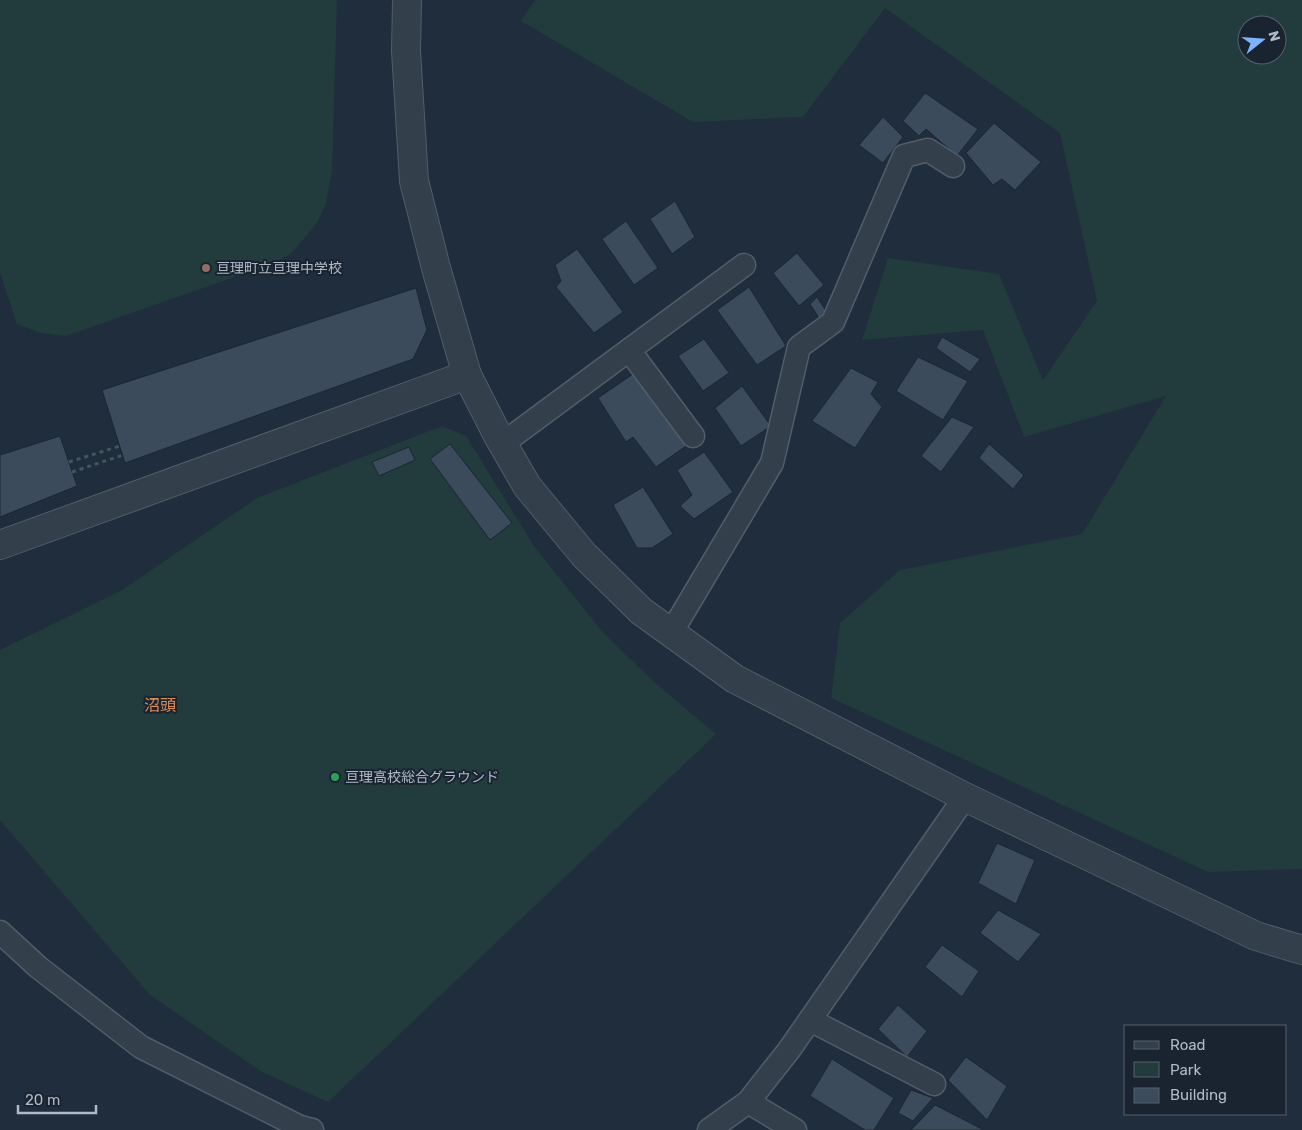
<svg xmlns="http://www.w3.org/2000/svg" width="1302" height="1130" font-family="Rubik,'Noto Sans JP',sans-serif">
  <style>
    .green { fill: #223b3d; fill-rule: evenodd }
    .building { fill: #3c4b5b; stroke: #1b2632 }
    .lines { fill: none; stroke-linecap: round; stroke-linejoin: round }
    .minor-casing { stroke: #525c6a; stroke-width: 25 }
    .tertiary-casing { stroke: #525c6a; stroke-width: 30 }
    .path { stroke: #40585a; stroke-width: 3; stroke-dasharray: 4 4; stroke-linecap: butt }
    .minor { stroke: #343f4c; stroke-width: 22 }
    .tertiary { stroke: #343f4c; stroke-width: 28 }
    .education-dot { fill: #8d6e63; stroke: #192430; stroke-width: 2 }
    .leisure-dot { fill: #2e9e5b; stroke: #192430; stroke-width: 2 }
    .labels { text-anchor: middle; stroke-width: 4; stroke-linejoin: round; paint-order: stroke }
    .poi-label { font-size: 14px; fill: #afb9c8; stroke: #192430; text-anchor: start }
    .quarter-label { font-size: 16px; fill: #dc8c56; stroke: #192430 }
  </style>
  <rect width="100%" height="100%" fill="#202d3c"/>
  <g class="green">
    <polygon points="0,0 337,0 332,172 326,203 317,223 297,247 290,254 272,264 66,336 41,333 17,324 0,273"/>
    <path d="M535 0H1302V869L1208 872 831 698 840 623 900 570 1082 534 1166 396 1024 437 983 330 862 340 888 258 999 274 1043 380 1097 301 1060 133 885 8 803 117 693 122 521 21ZM1247 25H1277V55H1247Z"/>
    <polygon points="442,426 466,436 534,546 601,630 654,682 716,734 328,1102 262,1072 150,995 0,820 0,650 122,590 257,498"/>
  </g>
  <g class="building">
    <polygon points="925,93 978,129 957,156 926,129 919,136 903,121"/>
    <polygon points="883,117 903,137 883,163 859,145"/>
    <polygon points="994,123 1041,162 1015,190 1002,179 993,185 966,153"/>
    <polygon points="675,201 695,237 672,254 650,219"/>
    <polygon points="626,221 658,268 634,285 602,239"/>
    <polygon points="577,249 623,312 594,333 556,287 561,281 555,265"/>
    <polygon points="797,253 824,285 799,306 773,273"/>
    <polygon points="749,287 786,346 757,365 717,310"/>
    <polygon points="416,288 427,330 413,359 125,463 102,390"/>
    <polygon points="817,297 826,311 819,318 810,304"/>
    <polygon points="942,337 980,359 970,372 936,348"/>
    <polygon points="704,339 729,373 703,391 678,356"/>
    <polygon points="918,357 968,381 943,420 896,391"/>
    <polygon points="851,368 878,382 871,394 882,407 855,448 812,421"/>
    <polygon points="633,374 689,444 656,467 633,437 626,442 598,398"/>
    <polygon points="742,386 771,426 741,446 715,408"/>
    <polygon points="952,417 974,427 941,472 921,456"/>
    <polygon points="60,436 77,486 0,517 0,455"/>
    <polygon points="450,444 512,523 490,540 430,459"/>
    <polygon points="989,444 1024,475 1013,489 979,458"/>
    <polygon points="409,447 415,460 379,476 372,462"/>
    <polygon points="704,452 733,492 694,519 680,506 692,495 677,470"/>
    <polygon points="643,487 673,534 652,548 637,548 613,505"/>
    <polygon points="997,843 1035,860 1016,904 978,883"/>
    <polygon points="998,910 1041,934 1018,962 980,933"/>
    <polygon points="942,945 979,971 962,997 925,967"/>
    <polygon points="898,1005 927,1031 907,1057 878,1029"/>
    <polygon points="966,1057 1007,1086 987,1120 948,1080"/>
    <polygon points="832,1059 894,1098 874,1130 865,1130 810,1096"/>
    <polygon points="911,1090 933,1098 913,1121 898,1113"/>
    <polygon points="935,1105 984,1130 911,1130"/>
  </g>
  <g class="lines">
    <g class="minor-casing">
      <g id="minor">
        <polyline points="629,350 693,436"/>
        <polyline points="502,444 744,265"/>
        <polyline points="671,633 772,463 799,347 833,322 904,156 928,150 953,166"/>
        <polyline points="0,932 38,967 141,1047 300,1127 312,1130"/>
        <polyline points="810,1020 934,1084"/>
        <polyline points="748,1102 795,1130"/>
        <polyline points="709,1130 748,1102 789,1050 965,797"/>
      </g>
    </g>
    <g class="tertiary-casing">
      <g id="tertiary">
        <polyline points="407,0 406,51 414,181 436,268 467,375 497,434 527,486 584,555 641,611 735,679 965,797 1256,936 1302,950"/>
        <polyline points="0,545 467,375"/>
      </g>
    </g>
    <g class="path">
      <polyline points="69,462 120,446"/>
      <polyline points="72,472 123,455"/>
    </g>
    <use href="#minor" class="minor"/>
    <use href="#tertiary" class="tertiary"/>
  </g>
  <circle class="education-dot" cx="206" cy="268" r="5"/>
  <circle class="leisure-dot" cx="335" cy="777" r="5"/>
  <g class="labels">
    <g class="poi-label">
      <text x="216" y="273">亘理町立亘理中学校</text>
      <text x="345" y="782">亘理高校総合グラウンド</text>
    </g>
    <g class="quarter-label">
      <text x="160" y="711">沼頭</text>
    </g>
  </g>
  <rect x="1124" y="1025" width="162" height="90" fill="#192430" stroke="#55606d"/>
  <rect x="1134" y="1041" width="25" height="8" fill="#343f4c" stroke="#55606d"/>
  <text x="1170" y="1050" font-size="15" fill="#afb9c8">Road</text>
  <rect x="1134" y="1062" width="25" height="15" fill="#223b3d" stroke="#55606d"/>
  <text x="1170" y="1075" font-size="15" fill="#afb9c8">Park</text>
  <rect x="1134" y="1088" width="25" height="15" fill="#3c4b5b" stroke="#55606d"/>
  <text x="1170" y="1100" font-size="15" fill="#afb9c8">Building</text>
  <g transform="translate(1262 40) rotate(73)"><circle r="24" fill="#192430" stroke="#55606d"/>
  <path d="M0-4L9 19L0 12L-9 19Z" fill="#7db3ff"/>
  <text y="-8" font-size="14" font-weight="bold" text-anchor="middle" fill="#afb9c8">N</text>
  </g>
  <path d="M18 1105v8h78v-8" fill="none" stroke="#afb9c8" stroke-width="2.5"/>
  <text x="25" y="1105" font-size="15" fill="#afb9c8" stroke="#192430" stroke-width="4" paint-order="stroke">20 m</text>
</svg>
